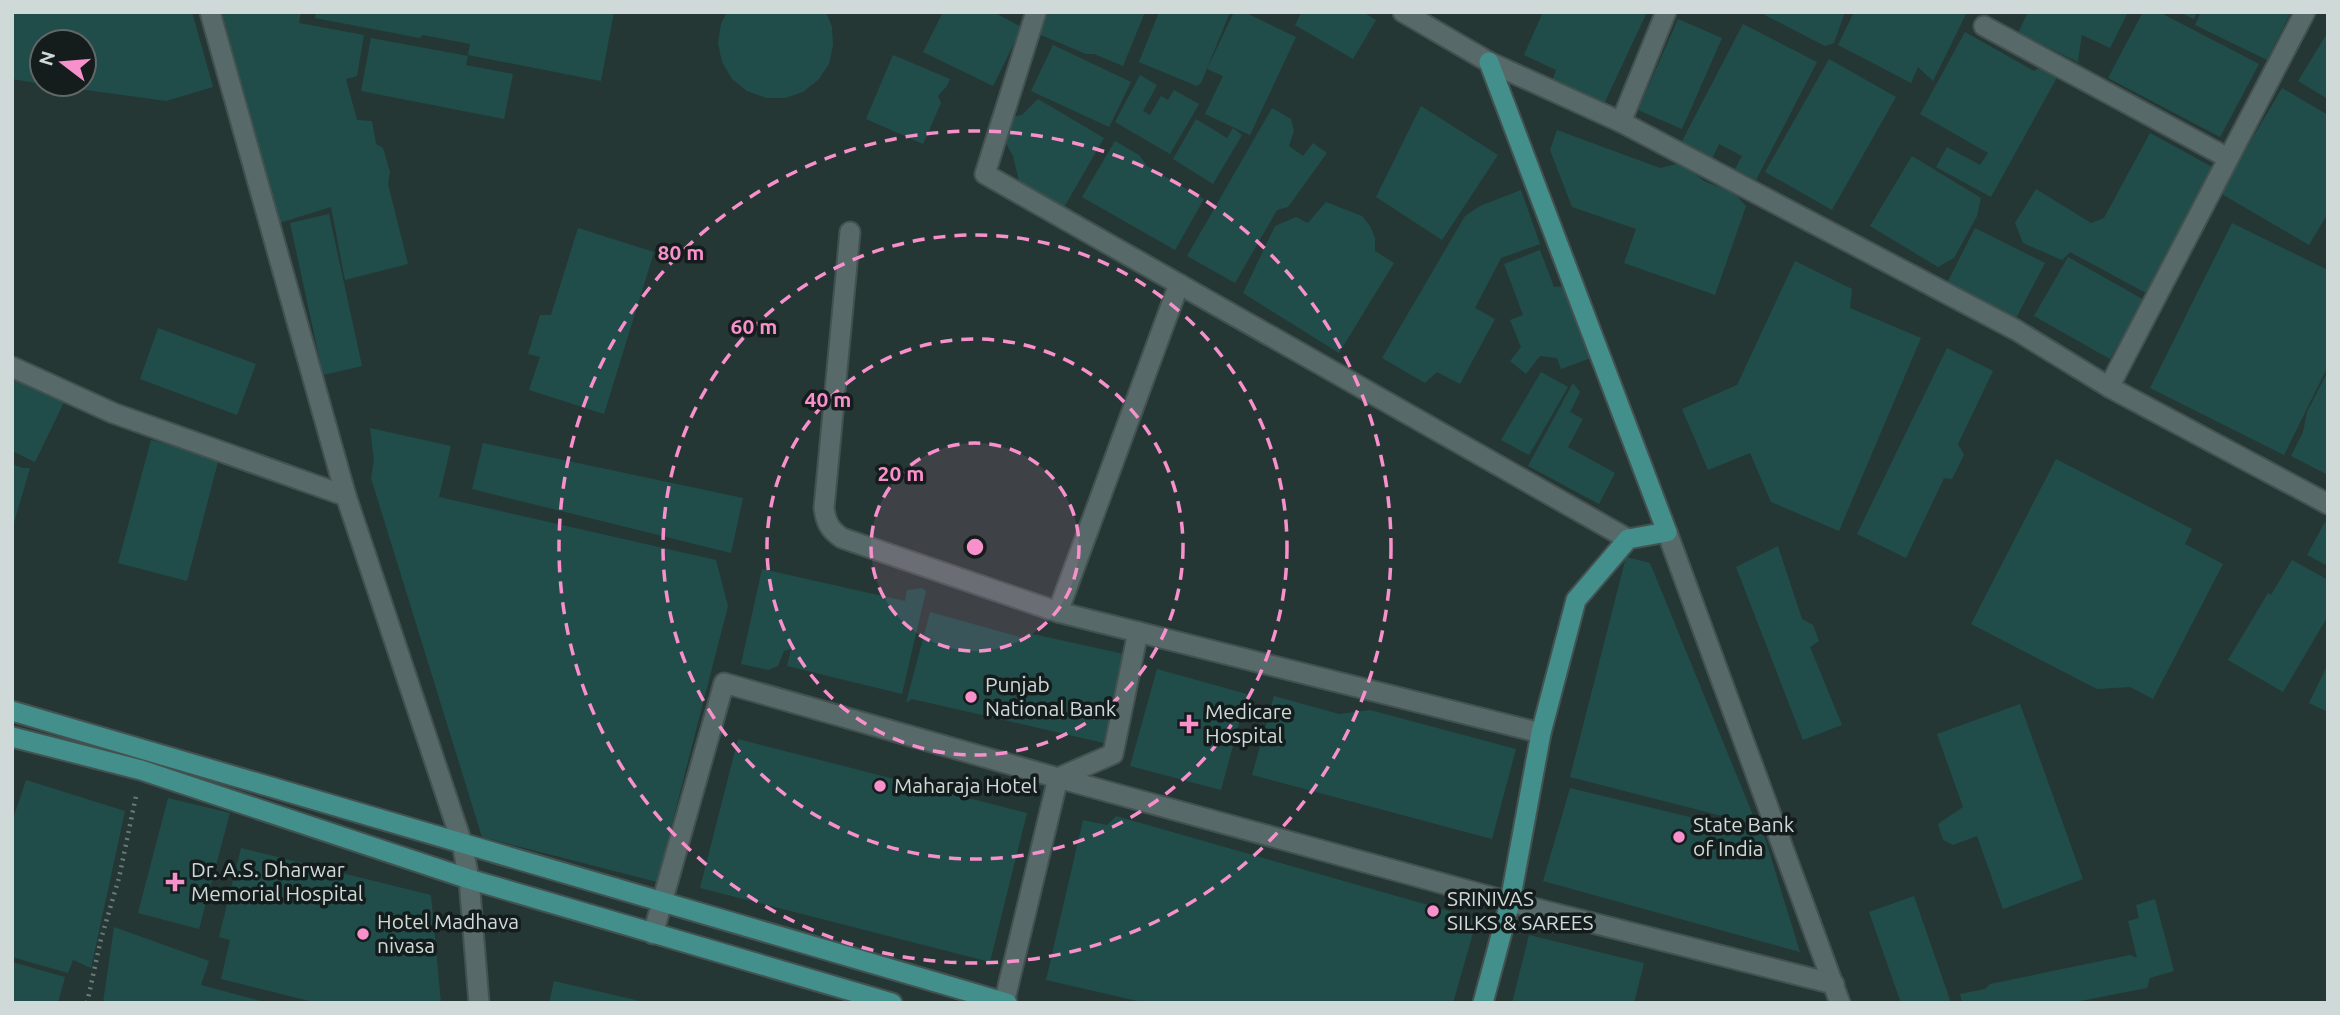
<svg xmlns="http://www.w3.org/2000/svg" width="2340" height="1015" font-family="Ubuntu,sans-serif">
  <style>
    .building { fill: #204d4a }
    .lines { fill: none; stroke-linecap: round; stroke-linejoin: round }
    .minor-casing { stroke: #435251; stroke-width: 23 }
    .tertiary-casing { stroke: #435251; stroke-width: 23 }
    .secondary-casing { stroke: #435251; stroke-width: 23 }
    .primary-casing { stroke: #435251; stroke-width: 23 }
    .path { stroke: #6b7a78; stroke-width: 4.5; stroke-dasharray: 2 5; stroke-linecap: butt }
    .minor { stroke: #576968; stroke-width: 19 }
    .tertiary { stroke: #576968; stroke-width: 19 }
    .secondary { stroke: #576968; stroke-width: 19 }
    .primary { stroke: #428f8b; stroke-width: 19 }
    .ring { fill: none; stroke: #f890cc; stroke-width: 3.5; stroke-dasharray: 12 9 }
    .poi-dot { fill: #f890cc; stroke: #141c1c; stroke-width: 2.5 }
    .labels { text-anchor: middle; stroke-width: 7; stroke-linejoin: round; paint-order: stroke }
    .poi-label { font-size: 21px; fill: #cfd9d8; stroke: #141c1c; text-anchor: start }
    .centre { fill: #f890cc; stroke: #141c1c; stroke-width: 3.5 }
    .ring-label { font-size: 21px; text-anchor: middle; font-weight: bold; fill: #f890cc; stroke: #141c1c; stroke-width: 7; stroke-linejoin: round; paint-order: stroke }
  </style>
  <rect width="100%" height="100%" fill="#253735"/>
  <g class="building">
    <polygon points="12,12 192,12 213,87 166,101 57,86 84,84 84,42 42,42 42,84 12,79"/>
    <polygon points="222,12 301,12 299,23 364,35 357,76 346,79 357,120 372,121 376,144 383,148 390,172 388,184 408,264 345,280 331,207 276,224"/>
    <polygon points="316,12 614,12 601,81 468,55 470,44 423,35 420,38 315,18"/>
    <polygon points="727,12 826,12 832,27 833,45 829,64 819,79 803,92 785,98 766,98 747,91 732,79 722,62 718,43 721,24"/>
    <polygon points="943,12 993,12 1022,27 993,86 923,52"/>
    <polygon points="1045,12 1145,12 1123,66 1094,54 1086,54 1036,33"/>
    <polygon points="1159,12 1230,12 1201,83 1197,86 1139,62"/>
    <polygon points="1234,12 1244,12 1296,37 1250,135 1205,114 1223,76 1207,69"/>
    <polygon points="1302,12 1363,12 1376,20 1353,59 1295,25"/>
    <polygon points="1543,12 1647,12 1603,106 1552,82 1556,70 1524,55"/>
    <polygon points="1759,12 1845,12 1834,43 1825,46"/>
    <polygon points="1854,12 1967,12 1933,81 1918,67 1911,83 1838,45"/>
    <polygon points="2028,12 2128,12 2110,48 2082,35 2078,60 2080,63 2018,33"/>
    <polygon points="2143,12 2159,12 2259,64 2220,137 2108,78"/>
    <polygon points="2179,12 2197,12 2194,19"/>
    <polygon points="2201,12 2291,12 2267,60 2195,25"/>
    <polygon points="1678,19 1722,38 1682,129 1638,110"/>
    <polygon points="1743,24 1817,62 1756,180 1735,169 1742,156 1719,144 1710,163 1679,147"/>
    <polygon points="1965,32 2034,71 2044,65 2059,74 1991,197 1936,167 1947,147 1980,165 1988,153 1920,114"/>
    <polygon points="2328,32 2328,99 2298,81"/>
    <polygon points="371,38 468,56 466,65 513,74 504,119 361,91"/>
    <polygon points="1053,45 1131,82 1109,127 1031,91"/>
    <polygon points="893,55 950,79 947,86 938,96 941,103 923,144 866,119"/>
    <polygon points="1829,59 1896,97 1832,210 1765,172"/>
    <polygon points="1140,75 1157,85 1143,111 1150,115 1161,96 1168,100 1174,90 1199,104 1170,154 1115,122"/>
    <polygon points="2282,88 2328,115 2328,213 2309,245 2220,193"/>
    <polygon points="1038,99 1104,138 1063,209 1020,185 1013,156 1002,136 1011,117 1022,115"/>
    <polygon points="1421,106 1498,155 1442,240 1376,197"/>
    <polygon points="1272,108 1291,119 1294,131 1289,146 1303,156 1313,143 1327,153 1288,207 1277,210 1235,283 1187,256"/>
    <polygon points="1196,119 1227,138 1233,128 1242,135 1213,184 1173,159"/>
    <polygon points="1557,130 1660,168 1681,163 1704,181 1734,193 1746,206 1715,295 1624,263 1636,229 1572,207 1550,150"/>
    <polygon points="2150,133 2214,168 2146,293 2070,252 2062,260 2023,243 2015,223 2036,189 2091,223 2104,218"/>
    <polygon points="1115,141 1139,155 1147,166 1204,199 1175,250 1082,197"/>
    <polygon points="1912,156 1981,198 1977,216 1954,258 1938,267 1870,226"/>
    <polygon points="1521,190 1540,244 1501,258 1475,308 1495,319 1460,384 1437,372 1425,383 1382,358 1465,216 1480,206"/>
    <polygon points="1326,202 1362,216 1370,226 1375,238 1375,251 1394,263 1339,353 1243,293 1275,226 1296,217 1308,223"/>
    <polygon points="329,214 362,366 323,375 290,223"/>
    <polygon points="2232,223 2328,270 2328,366 2284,455 2150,388"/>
    <polygon points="578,228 654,252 604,414 529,390 540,357 528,354 540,315 551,315"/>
    <polygon points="1975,228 2045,263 2015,320 1946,285"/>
    <polygon points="1540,250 1554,287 1566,286 1591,358 1561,369 1557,358 1540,356 1526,374 1510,361 1521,347 1510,320 1523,315 1504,264"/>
    <polygon points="2068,257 2144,300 2110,359 2034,316"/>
    <polygon points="1795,261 1852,289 1850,308 1921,338 1839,531 1771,502 1750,453 1708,470 1682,409 1737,385"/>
    <polygon points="158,328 256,364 237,415 140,379"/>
    <polygon points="1947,348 1993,371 1958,444 1964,455 1952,479 1944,478 1906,558 1857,534"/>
    <polygon points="2328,371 2328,475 2291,456 2303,432 2307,412"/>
    <polygon points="1541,372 1568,387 1529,455 1501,440"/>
    <polygon points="12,374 65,400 35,462 12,451"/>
    <polygon points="1573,383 1580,392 1570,412 1583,419 1568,447 1615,473 1599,504 1528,466"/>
    <polygon points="370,428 451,446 439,497 716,560 728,606 657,882 482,837 371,478 374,460"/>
    <polygon points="151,440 219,458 187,581 118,563"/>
    <polygon points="483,443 743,498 731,553 472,489"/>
    <polygon points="2056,459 2192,529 2185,544 2223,564 2153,699 2130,687 2097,689 1971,624"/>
    <polygon points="12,464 22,468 30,468 13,526"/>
    <polygon points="2325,522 2328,523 2328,566 2307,555"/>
    <polygon points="1778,546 1802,619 1813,625 1819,641 1810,647 1842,725 1803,740 1736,567"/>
    <polygon points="1626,557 1650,563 1757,825 1570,777"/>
    <polygon points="2292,560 2328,580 2328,616 2283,692 2228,660 2268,593 2271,595"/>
    <polygon points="762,569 905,601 907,590 922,588 926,591 902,694 787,666 791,649 784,651 778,666 768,670 741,664"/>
    <polygon points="930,612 1023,638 1028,633 1124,654 1104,743 912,699 906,703"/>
    <polygon points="2328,664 2328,712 2309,703"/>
    <polygon points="1157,669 1247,694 1221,790 1130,766"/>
    <polygon points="1274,696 1339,714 1370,710 1516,749 1492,839 1252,775"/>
    <polygon points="2020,704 2083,879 2003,909 1977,836 1953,845 1943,840 1938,824 1963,807 1937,734"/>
    <polygon points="738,739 1027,813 990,962 700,888"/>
    <polygon points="26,780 125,811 91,968 73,960 68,973 12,957 12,822"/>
    <polygon points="1570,788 1764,835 1800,952 1543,881"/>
    <polygon points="168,798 230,813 199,929 138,913"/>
    <polygon points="1116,816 1477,919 1453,1003 1146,1003 1046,980 1083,820 1107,825"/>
    <polygon points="241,848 431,895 441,1003 317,1003 221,979 230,940 219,937"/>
    <polygon points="1914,896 1951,1003 1901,1003 1869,912"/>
    <polygon points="2155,899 2174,971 2150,978 2147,988 2070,1003 1962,1003 1960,994 1985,989 1990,984 2130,955 2137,958 2128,921 2139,918 2136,905"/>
    <polygon points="114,927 209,961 201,985 268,1003 103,1003"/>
    <polygon points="1529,935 1644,963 1634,1003 1512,1003"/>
    <polygon points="12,962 65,977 58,1003 12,1003"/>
    <polygon points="554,981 644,1002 644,1003 549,1003"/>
  </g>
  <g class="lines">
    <g class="minor-casing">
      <g id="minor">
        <polyline points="1036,12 985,174 1628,539"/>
        <polyline points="1984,26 2228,158"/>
        <polyline points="1621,122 1666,12"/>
        <path d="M850 232 824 508C826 523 830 530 842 538L1058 612"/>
        <polyline points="1179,284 1058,612 1541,733"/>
        <polyline points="12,367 113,413 346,496"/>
        <polyline points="2109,387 2305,12"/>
        <polyline points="1667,532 1840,1003"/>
        <polyline points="653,934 724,683 1058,778 1510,902 1834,984"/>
        <polyline points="1004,1003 1058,778 1113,754 1138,632"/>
      </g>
    </g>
    <g class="tertiary-casing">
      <g id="tertiary">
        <polyline points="210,12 346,496 462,843 469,879"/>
        <polyline points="1403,12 1489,62 1621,122 2016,330 2109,387 2328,504"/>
      </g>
    </g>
    <g class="secondary-casing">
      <polyline id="secondary" points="469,879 479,1003"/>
    </g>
    <g class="primary-casing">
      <g id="primary">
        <polyline points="12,711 1007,1003"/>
        <polyline points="12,737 141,770 469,879 892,1003"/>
        <polyline points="1483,1003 1510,902 1541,733 1576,600 1628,539 1667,532 1489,62"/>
      </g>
    </g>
    <polyline class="path" points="87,1003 101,939 119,878 136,796"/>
    <use href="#minor" class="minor"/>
    <use href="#tertiary" class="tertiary"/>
    <use href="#secondary" class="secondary"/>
    <use href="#primary" class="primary"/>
  </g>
  <circle cx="975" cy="547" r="104" fill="#f890cc" fill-opacity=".12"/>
  <g class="ring">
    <circle cx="975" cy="547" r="104"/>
    <circle cx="975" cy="547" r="208"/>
    <circle cx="975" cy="547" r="312"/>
    <circle cx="975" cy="547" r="416"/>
  </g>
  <g class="poi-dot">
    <circle cx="971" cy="697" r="7"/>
    <path d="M1185.5 713.5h7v7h7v7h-7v7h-7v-7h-7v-7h7z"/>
    <circle cx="880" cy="786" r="7"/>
    <circle cx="1679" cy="837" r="7"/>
    <path d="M171.5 871.5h7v7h7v7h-7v7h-7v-7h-7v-7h7z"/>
    <circle cx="1433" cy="911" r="7"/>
    <circle cx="363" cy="934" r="7"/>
  </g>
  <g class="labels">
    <g class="poi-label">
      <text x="985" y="692">Punjab<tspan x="985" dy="24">National Bank</tspan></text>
      <text x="1205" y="719">Medicare<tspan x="1205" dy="24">Hospital</tspan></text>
      <text x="894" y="793">Maharaja Hotel</text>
      <text x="1693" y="832">State Bank<tspan x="1693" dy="24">of India</tspan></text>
      <text x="191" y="877">Dr. A.S. Dharwar<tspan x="191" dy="24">Memorial Hospital</tspan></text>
      <text x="1447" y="906">SRINIVAS<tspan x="1447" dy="24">SILKS &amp; SAREES</tspan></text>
      <text x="377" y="929">Hotel Madhava<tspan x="377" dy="24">nivasa</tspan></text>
    </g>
  </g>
  <circle cx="975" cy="547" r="10" class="centre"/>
  <g class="ring-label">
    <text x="681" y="260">80 m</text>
    <text x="754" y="334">60 m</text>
    <text x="828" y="407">40 m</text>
    <text x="901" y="481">20 m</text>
  </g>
  <rect width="2340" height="1015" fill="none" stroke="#cfd9d8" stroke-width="28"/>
  <g transform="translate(63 63) rotate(286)"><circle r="33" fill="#141c1c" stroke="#5f6867" stroke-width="2"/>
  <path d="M0-5L12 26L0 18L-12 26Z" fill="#f890cc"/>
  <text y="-10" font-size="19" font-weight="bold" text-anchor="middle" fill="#cfd9d8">N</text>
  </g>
</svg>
